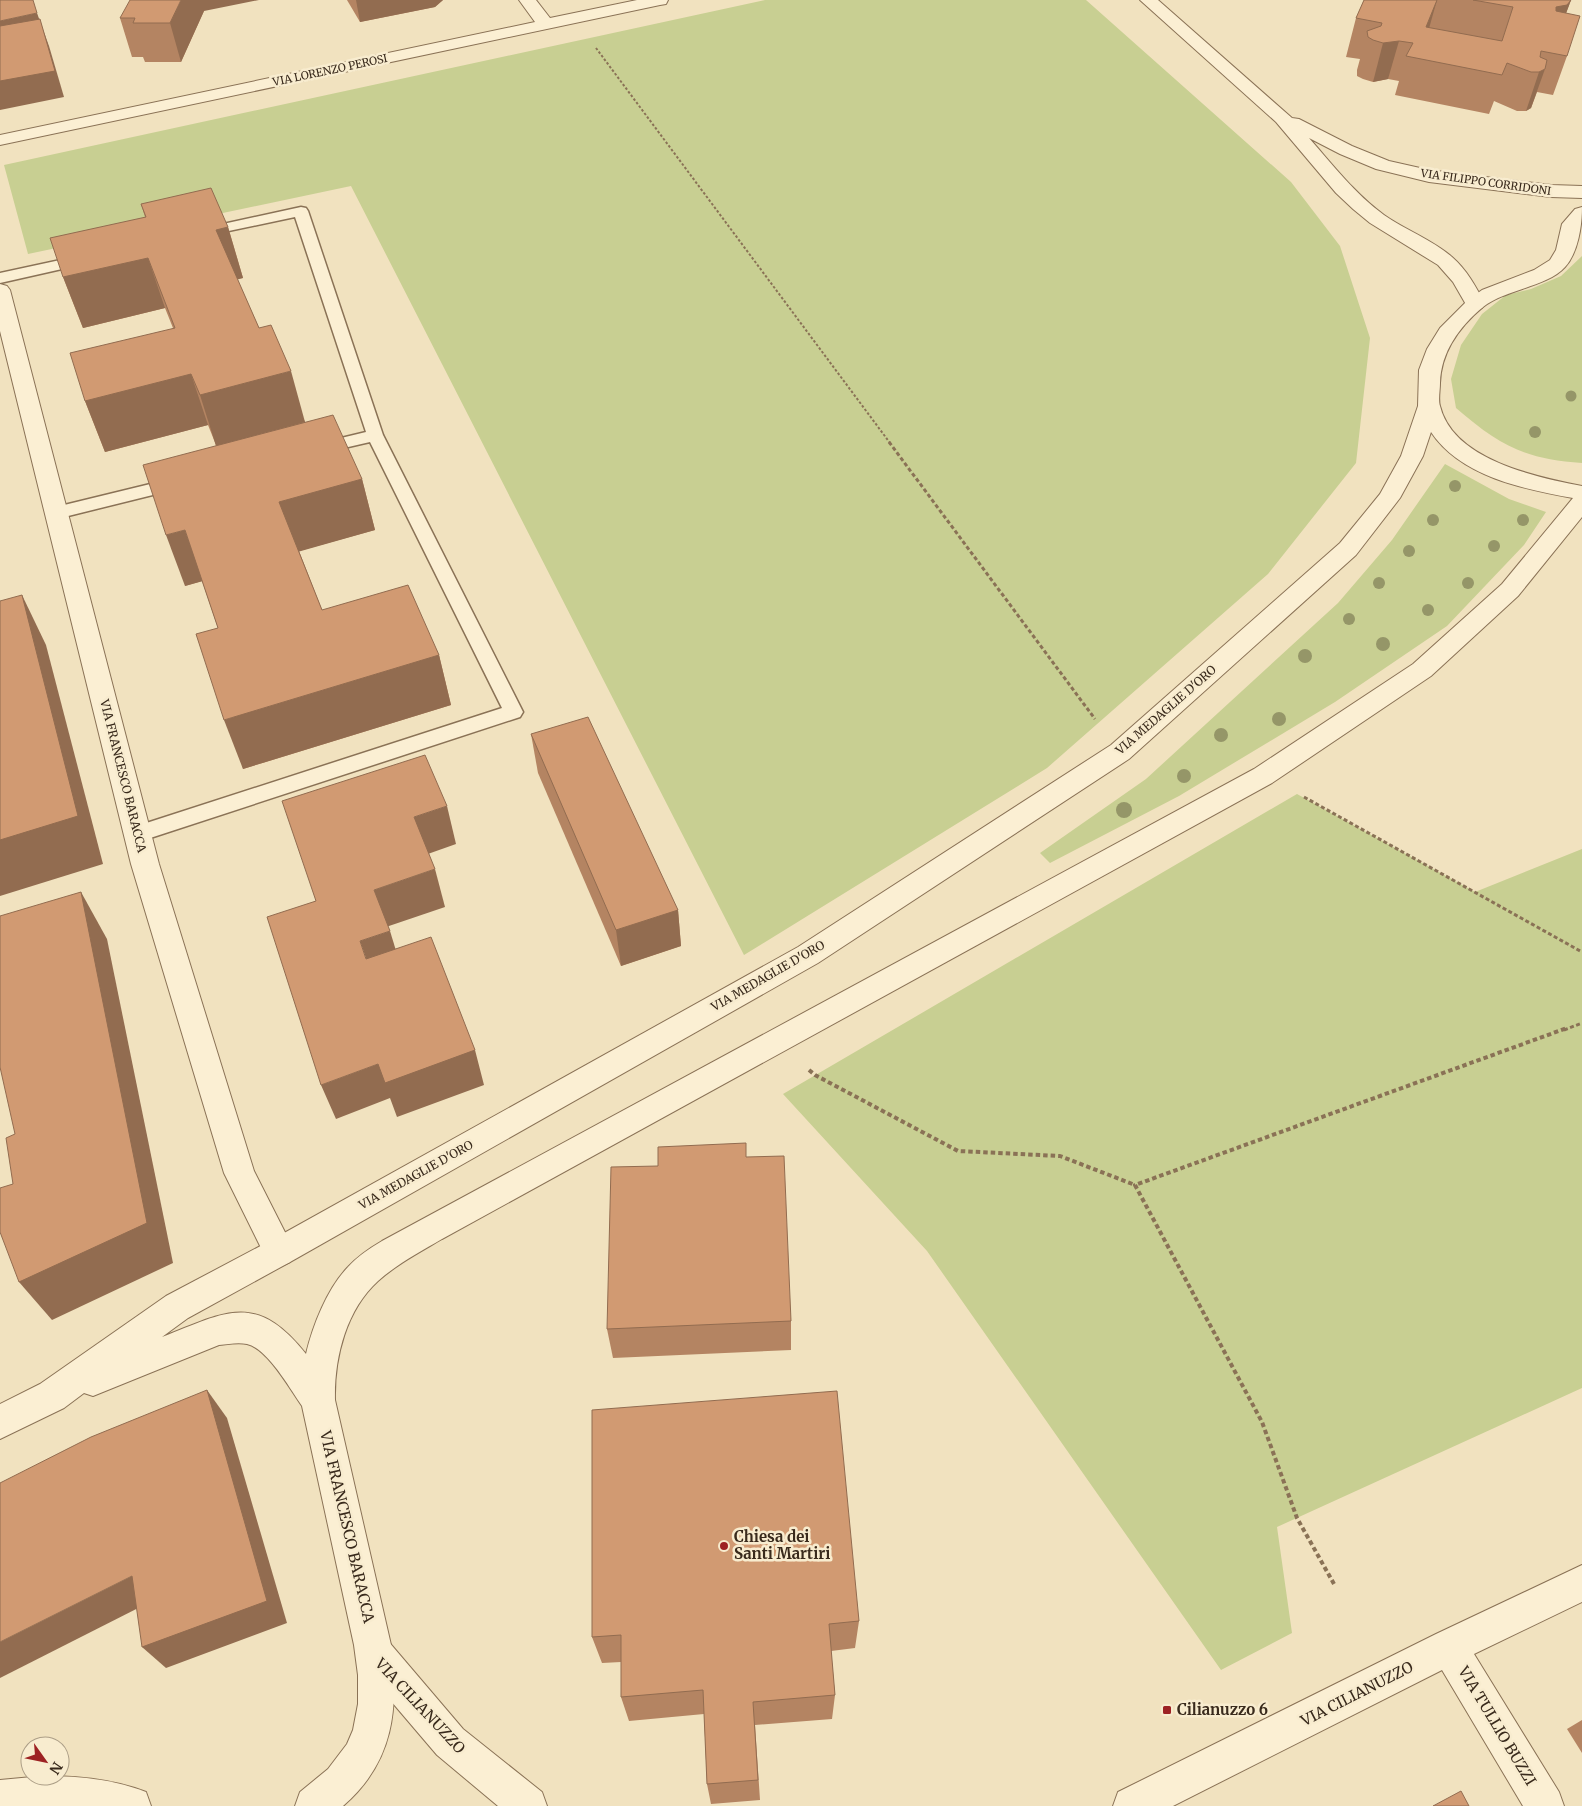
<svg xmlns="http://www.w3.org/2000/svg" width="1582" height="1806" font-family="Merriweather,serif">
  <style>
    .green { fill: #c8cf92 }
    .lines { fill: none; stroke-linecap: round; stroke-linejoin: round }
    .service-casing { stroke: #8a7256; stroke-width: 3 }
    .minor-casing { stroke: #8a7256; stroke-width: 2 }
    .tertiary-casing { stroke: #8a7256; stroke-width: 2 }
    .path-far2 { stroke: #8a7256; stroke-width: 2; stroke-dasharray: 2.5 2; stroke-linecap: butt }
    .path-far1 { stroke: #8a7256; stroke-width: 3; stroke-dasharray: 4 2.5; stroke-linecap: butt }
    .path { stroke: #8a7256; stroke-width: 4; stroke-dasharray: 4.5 3; stroke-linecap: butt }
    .service { fill: #fbefd3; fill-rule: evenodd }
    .minor { fill: #fbefd3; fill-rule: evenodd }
    .tertiary { fill: #fbefd3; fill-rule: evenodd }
    .tree { fill: #959668 }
    .wall { fill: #b48462 }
    .shaded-wall { fill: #926c50 }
    .building { fill: #d19a72; stroke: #926c50 }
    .poi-dot { fill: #9d2223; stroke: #f8eccf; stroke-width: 2 }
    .labels { text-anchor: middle; stroke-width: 5; stroke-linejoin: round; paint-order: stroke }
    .far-street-label { font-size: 11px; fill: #392a1c; stroke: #f8eccf }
    .street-label { font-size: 12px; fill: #392a1c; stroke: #f8eccf }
    .near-street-label { font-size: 15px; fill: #392a1c; stroke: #f8eccf }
    .near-poi-label { font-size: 15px; font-weight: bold; fill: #392a1c; stroke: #f8eccf; text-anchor: start }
  </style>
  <rect width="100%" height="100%" fill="#f1e2bf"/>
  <g class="green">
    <polygon points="765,0 1086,0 1291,182 1340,246 1370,338 1356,463 1268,574 1047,768 744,955 351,186 28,254 4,165"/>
    <path d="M1582 256V463C1524 459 1499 445 1456 408L1451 379 1461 345 1482 314 1506 295 1531 289 1561 276Z"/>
    <polygon points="1445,464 1509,499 1546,512 1524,545 1447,626 1335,702 1179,796 1050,863 1040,853 1146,779 1338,603 1392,540"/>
    <polygon points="1297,794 1475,892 1582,849 1582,1388 1277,1527 1292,1633 1221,1670 927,1251 783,1094"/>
  </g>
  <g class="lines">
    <g class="service-casing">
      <g id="service">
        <polygon points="301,207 306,208 308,211 383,435 523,712 520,717 138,842 131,840 128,834 131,828 502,708 370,442 318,454 312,453 310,449 312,445 366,432 295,217 200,237 195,236 193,233 195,230 200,229"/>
        <polygon points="88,254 93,256 96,259 93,262 0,283 0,273"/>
        <polygon points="179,477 185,479 188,483 185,487 56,519 50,517 47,513 50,509 56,507"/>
      </g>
    </g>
    <g class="minor-casing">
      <g id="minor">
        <polygon points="519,0 536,0 550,18 637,0 668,0 666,4 660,5 0,145 0,135 535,22"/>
        <path d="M1140 0H1158L1292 118 1299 119 1352 146 1389 161 1429 170 1551 185 1582 186V198L1551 197 1429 182 1376 169 1340 154 1309 138C1333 165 1355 194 1384 215 1405 230 1433 240 1452 257 1467 270 1476 287 1485 304L1482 308 1475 310 1468 308 1453 282 1438 265 1370 223 1353 209 1336 193 1276 122Z"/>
        <polygon points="0,284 7,286 10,290 159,864 254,1171 295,1252 290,1262 279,1267 268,1262 224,1173 131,864 0,331"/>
        <polygon points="1582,1565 1582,1602 1474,1654 1559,1792 1564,1806 1523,1806 1442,1670 1173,1806 1113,1806 1118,1792 1436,1634"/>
        <polygon points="375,1636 388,1641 463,1729 542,1792 547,1806 498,1806 437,1755 362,1667 357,1654 362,1641"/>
      </g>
    </g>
    <g class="tertiary-casing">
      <g id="tertiary">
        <path d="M1582 207C1582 226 1578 253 1565 267 1547 287 1506 289 1483 307 1459 327 1441 352 1440 383 1440 390 1438 400 1440 406 1453 460 1536 477 1582 486V517L1518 596 1431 676 1272 783 442 1239C420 1252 397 1264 378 1281 346 1310 334 1358 335 1400L391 1645C399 1708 394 1762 343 1806H295L300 1792 328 1769 347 1744 353 1730 358 1704V1675L354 1645 302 1406C290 1389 268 1349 247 1344 238 1342 229 1344 219 1345L93 1396 84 1393 64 1408 0 1439V1404L40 1384 166 1296 268 1242 798 947 1111 745 1340 543 1380 494 1401 456 1418 406 1419 370 1427 349 1440 328 1468 300 1482 290 1534 270 1550 260 1556 250 1562 224 1575 209ZM1431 432C1461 477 1524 489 1573 498L1502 584 1413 664 1254 769 382 1241C370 1248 358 1256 348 1267 327 1289 313 1325 306 1354 256 1291 226 1312 162 1337L188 1318 290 1262 818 963 1129 759 1356 555 1400 498 1423 456Z"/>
        <path d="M43 1776C78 1776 113 1779 146 1792L151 1806H0V1780Z"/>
      </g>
    </g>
    <polyline class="path-far2" points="596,48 890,443"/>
    <g class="path-far1">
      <polyline points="889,442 1095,719"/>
      <polyline points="1304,797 1582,952"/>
      <polyline points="1564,1030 1582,1023"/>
    </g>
    <g class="path">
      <polyline points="809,1070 815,1075 958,1151 1060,1156 1135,1185"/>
      <polyline points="1334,1584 1297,1518 1262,1422 1135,1185 1567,1028"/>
    </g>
    <use href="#service" class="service"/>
    <use href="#minor" class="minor"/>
    <use href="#tertiary" class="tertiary"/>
  </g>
  <g class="tree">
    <circle cx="1571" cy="396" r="5.5"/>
    <circle cx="1535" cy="432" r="6"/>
    <circle cx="1455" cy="486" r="6"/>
    <circle cx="1433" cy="520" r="6"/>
    <circle cx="1523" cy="520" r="6"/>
    <circle cx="1494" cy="546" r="6"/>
    <circle cx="1409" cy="551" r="6"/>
    <circle cx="1379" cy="583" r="6"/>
    <circle cx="1468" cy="583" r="6"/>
    <circle cx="1428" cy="610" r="6"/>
    <circle cx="1349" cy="619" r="6"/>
    <circle cx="1383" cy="644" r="7"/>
    <circle cx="1305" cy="656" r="7"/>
    <circle cx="1279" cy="719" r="7"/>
    <circle cx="1221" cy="735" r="7"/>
    <circle cx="1184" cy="776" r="7"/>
    <circle cx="1124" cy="810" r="8"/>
  </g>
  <g class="wall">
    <polygon points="347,0 443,0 435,7 360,22"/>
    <polygon points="1364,0 1571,0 1566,13 1567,56 1553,95 1537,92 1531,108 1526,111 1517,111 1494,101 1489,114 1395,95 1399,81 1388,79 1373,82 1363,79 1357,76 1357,70 1360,59 1346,57 1356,18"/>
    <polygon points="204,11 181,62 145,62 143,57 132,57 120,18"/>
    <polygon points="141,204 228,227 243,278 237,279 259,328 305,422 362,479 375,530 299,551 322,610 439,655 451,705 243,769 218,628 202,581 185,586 216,445 208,425 105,452 85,401 173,328 165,308 83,328 63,277 145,217"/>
    <polygon points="531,734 678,910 681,946 621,966 538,773"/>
    <polygon points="746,1157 791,1321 791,1350 613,1358 607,1329"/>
    <polygon points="592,1410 859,1621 855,1648 831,1651 835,1695 832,1719 755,1725 760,1800 711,1804 707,1784 704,1714 629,1721 621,1697 621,1662 602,1663 592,1637"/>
    <polygon points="1582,1720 1582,1753 1567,1729"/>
  </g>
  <g class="shaded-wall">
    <polygon points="181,0 259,0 204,11 181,62 170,23"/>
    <polygon points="356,0 443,0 435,7 360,22"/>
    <polygon points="1437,0 1428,32 1426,27"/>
    <polygon points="1571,0 1557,38 1553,43 1556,7"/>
    <polygon points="37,13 49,46 64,97 0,110 0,21"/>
    <polygon points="1399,41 1388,79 1373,82 1383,43"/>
    <polygon points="1545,69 1531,108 1526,111 1539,72"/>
    <polygon points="228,227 243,278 231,281 216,230"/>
    <polygon points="148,258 165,308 83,328 63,277"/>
    <polygon points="291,371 305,422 216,446 200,395"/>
    <polygon points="191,374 208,425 105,452 85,401"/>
    <polygon points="362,479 375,530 294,553 279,502"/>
    <polygon points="185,530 203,581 185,586 166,535"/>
    <polygon points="22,595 46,645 103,864 0,896 0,840"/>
    <polygon points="439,655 451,705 243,769 224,720"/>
    <polygon points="447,806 456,844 425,855 414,817"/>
    <polygon points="435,869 445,907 386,927 374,890"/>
    <polygon points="81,892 107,939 173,1263 52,1320 19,1282"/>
    <polygon points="678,910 681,946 621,966 616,930"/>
    <polygon points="390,931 401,967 373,978 360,941"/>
    <polygon points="475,1050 484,1085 397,1117 390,1098 336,1119 321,1085 378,1064"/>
    <polygon points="207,1390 227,1418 287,1623 166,1668 142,1647"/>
    <polygon points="132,1576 156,1599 0,1678 0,1642"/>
  </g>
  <g class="building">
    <polygon points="0,0 33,0 37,13 0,21"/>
    <polygon points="130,0 181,0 170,23 133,23 135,18 120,18"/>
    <polygon points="1364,0 1437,0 1426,27 1502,41 1513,7 1473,0 1571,0 1567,5 1556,7 1556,11 1580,16 1567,56 1541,51 1540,57 1547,60 1545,69 1539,72 1531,72 1507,63 1502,75 1406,56 1413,43 1399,41 1383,43 1373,40 1368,37 1367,31 1381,26 1382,23 1356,18"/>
    <polygon points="40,19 55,71 0,81 0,26"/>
    <polygon points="211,188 228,227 216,230 259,328 271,325 291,371 200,395 191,374 85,401 70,353 175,328 148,258 63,277 50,238 146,217 141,204"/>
    <polygon points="333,415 362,479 279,502 322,610 408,585 439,655 224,720 196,634 218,628 185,530 166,535 143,465"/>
    <polygon points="22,595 78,816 0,840 0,601"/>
    <polygon points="588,717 678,910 616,930 531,734"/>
    <polygon points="425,755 447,806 414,817 435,869 374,890 390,931 360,941 366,959 431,937 475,1050 385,1083 378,1064 321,1085 267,917 316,901 282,801"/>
    <polygon points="81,892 147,1223 19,1282 0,1232 0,1188 13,1184 6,1138 15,1134 0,1067 0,916"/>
    <polygon points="746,1143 746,1157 784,1156 791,1321 607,1329 611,1167 658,1166 658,1147"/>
    <polygon points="207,1390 267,1601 142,1647 132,1576 0,1642 0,1483 91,1437"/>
    <polygon points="837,1391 859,1621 829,1624 835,1695 753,1702 758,1780 707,1784 703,1690 621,1697 621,1635 592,1637 592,1410"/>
    <polygon points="1461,1791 1469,1806 1433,1806"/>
  </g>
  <g class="poi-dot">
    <circle cx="724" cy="1546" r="5"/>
    <rect x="1162" y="1705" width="10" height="10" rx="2.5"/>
  </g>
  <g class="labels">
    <g class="far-street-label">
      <text transform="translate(330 70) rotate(-12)" y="4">VIA LORENZO PEROSI</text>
      <text transform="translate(1486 182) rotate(8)" y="4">VIA FILIPPO CORRIDONI</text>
    </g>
    <g class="street-label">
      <text transform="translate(1166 710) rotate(-41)" y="4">VIA MEDAGLIE D'ORO</text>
      <text transform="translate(123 776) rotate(76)" y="4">VIA FRANCESCO BARACCA</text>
      <text transform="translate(768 976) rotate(-30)" y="4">VIA MEDAGLIE D'ORO</text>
      <text transform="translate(416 1175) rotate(-29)" y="4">VIA MEDAGLIE D'ORO</text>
    </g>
    <g class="near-street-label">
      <text transform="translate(347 1527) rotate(77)" y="5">VIA FRANCESCO BARACCA</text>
      <text transform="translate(1357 1694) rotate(-27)" y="5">VIA CILIANUZZO</text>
      <text transform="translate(420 1706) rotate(47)" y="5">VIA CILIANUZZO</text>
      <text transform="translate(1497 1726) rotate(59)" y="5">VIA TULLIO BUZZI</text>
    </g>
    <g class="near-poi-label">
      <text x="734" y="1542">Chiesa dei<tspan x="734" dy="17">Santi Martiri</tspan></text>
      <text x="1177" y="1715">Cilianuzzo 6</text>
    </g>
  </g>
  <g transform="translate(45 1761) rotate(123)"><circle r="24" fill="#f8eccf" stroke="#ac9e87"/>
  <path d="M0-4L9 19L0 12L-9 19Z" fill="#9d2223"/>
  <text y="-8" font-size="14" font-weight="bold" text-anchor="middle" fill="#392a1c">N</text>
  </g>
</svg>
